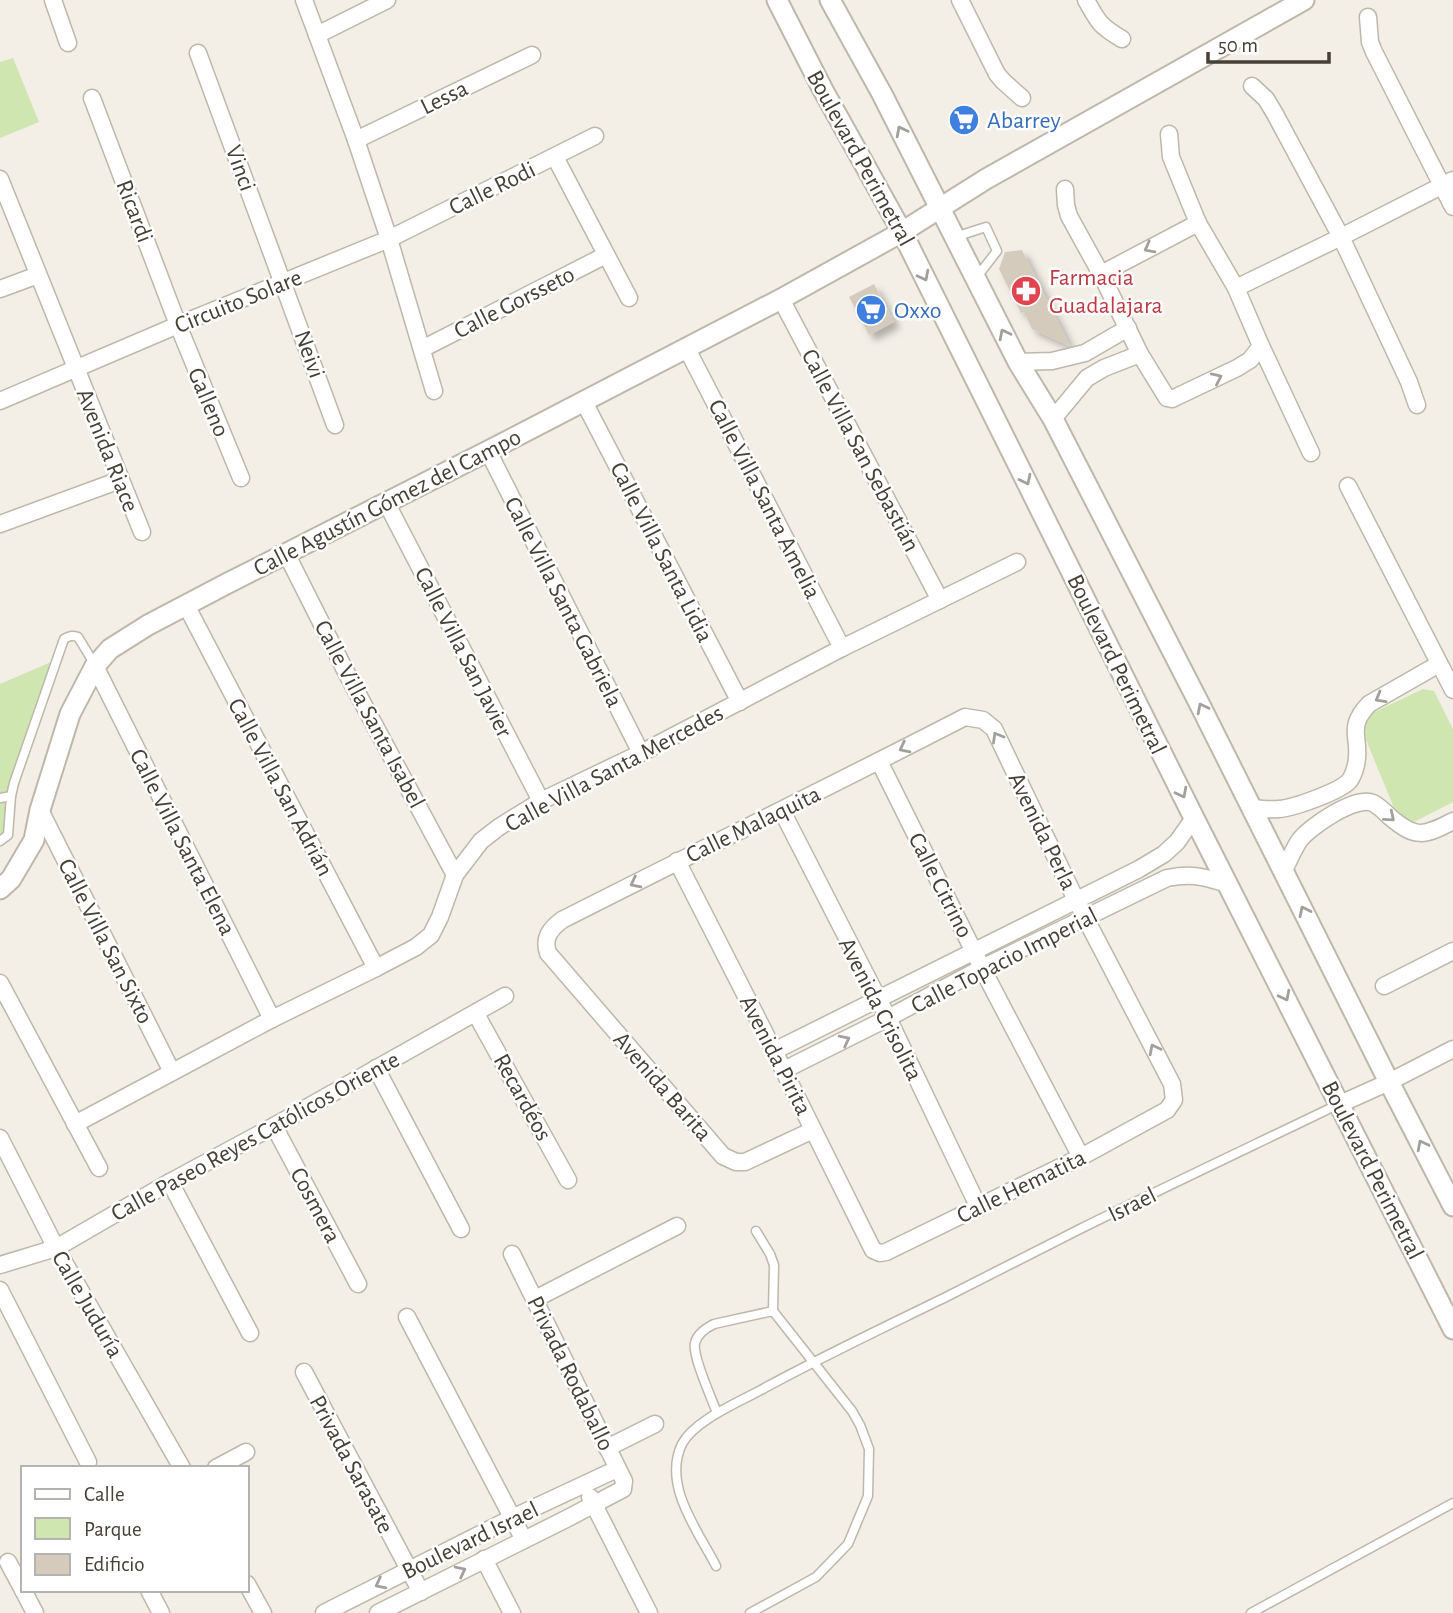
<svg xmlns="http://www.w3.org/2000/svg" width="1453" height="1613" font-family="'Alegreya Sans',sans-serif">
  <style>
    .green { fill: #cfe6b1 }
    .building { fill: #d4cbbd; filter: url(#shadow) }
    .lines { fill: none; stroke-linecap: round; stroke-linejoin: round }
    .service-casing { stroke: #beb7aa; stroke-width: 11 }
    .minor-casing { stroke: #beb7aa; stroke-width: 19 }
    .tertiary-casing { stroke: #beb7aa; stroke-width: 23 }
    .service { stroke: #fff; stroke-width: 8 }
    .minor { stroke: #fff; stroke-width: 16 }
    .tertiary { stroke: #fff; stroke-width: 19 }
    .oneway { stroke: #a2a09a }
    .labels { text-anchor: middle; stroke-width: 5; stroke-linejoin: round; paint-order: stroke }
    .street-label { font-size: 24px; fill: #464036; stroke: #fff }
    .shop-label { font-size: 24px; fill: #366cbe; stroke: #fff; text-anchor: start }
    .health-label { font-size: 24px; fill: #be3a42; stroke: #fff; text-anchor: start }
  </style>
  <defs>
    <filter id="shadow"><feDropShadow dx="6" dy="6" stdDeviation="3.5" flood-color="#0004"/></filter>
  </defs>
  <rect width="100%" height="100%" fill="#f3efe7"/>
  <g class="green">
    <polygon points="13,58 39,122 0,138 0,62"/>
    <polygon points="51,662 6,836 0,846 0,684"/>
    <polygon points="1423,689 1434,691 1453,729 1453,802 1414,822 1404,818 1394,808 1360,725 1364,717"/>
  </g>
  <g class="building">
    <polygon points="1022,250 1070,346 1032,329 1024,312 1021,313 999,269 1005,252"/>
    <polygon points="874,284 894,322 869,335 849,297"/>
  </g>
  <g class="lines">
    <g class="service-casing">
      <g id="service">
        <polyline points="955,237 986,227 997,251 976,278"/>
        <polyline points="0,798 11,796"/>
        <path d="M0 841 8 835 11 796 14 783 64 639C69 636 72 635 78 637L95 665"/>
        <polyline points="756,1231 770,1254 774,1265 773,1311"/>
        <path d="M717 1413C712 1399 692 1356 695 1343 697 1334 706 1328 714 1324L773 1311 852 1411 860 1425 869 1449 868 1496 848 1544 816 1577 750 1613"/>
        <path d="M716 1566C698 1531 662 1485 682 1444 694 1421 737 1403 759 1391 821 1357 885 1327 948 1296 992 1274 1036 1251 1080 1229 1165 1187 1252 1146 1337 1105"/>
        <polyline points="1251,1613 1453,1503"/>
      </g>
    </g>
    <g class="minor-casing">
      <g id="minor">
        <polyline points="53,0 68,43"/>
        <polyline points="304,0 356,140 389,239 434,391"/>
        <polyline points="960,0 997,74 1003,81 1022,98"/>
        <path d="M1086 0C1098 22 1100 26 1122 39"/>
        <polyline points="1368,17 1370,42 1374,52 1453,207"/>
        <polyline points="317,35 387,0"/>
        <polyline points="198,53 335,425"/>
        <polyline points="1252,86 1266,99 1275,114 1341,237 1409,382 1417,405"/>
        <polyline points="92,98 178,325 241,478"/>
        <polyline points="1169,134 1171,157 1198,223 1236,288 1261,346 1311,453"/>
        <polyline points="356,140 532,55"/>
        <polyline points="555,157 629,298"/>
        <polyline points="0,179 142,532"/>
        <polyline points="1065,189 1066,205 1069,216 1101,274 1140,354 1167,398 1172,399 1237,368 1250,360 1261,346"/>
        <polyline points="1101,274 1198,223"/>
        <polyline points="1236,288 1341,237 1453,180"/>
        <polyline points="0,289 38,275"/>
        <polyline points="781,299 940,600"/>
        <polyline points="422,349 606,255"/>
        <polyline points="687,349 842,648"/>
        <polyline points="1018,362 1052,361 1085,353 1128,328"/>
        <polyline points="0,401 178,325 389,239 595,136"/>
        <polyline points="584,402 740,702"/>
        <polyline points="1053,419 1087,378 1104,368 1140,354"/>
        <polyline points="488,451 641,753"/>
        <polyline points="1348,486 1453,690"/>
        <polyline points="386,502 541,801"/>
        <polyline points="0,524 120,480"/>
        <polyline points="286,553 346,672 455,875"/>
        <polyline points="186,605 376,968"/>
        <polyline points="95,666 272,1019"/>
        <polyline points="879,761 982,968 1081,1157"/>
        <path d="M1252 808C1261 809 1270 810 1279 809 1293 808 1342 791 1350 780 1352 777 1355 769 1356 765 1362 738 1345 729 1369 704L1439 664"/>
        <polyline points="40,810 172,1072"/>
        <polyline points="782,811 888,1018 979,1208"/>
        <path d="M677 861 774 1051 873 1250 880 1253 886 1252 1081 1157 1167 1110 1174 1100 1172 1084 1076 900 994 729 983 720 965 717C831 786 696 852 562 920 550 929 543 938 548 953L723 1156 736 1162H745L813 1130"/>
        <path d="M1284 870C1289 861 1293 850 1299 841 1309 827 1356 795 1373 803 1379 806 1385 812 1390 817 1416 839 1424 836 1453 821"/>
        <polyline points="0,983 99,1168"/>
        <polyline points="1384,986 1453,951"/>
        <polyline points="476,1014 568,1180"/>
        <polyline points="774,1051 1139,869 1164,854 1177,842 1194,818"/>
        <polyline points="376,1068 461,1229"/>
        <path d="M784 1070 888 1018 982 968 1167 878C1194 873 1203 877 1228 884"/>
        <polyline points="1340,1104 1389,1082 1453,1049"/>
        <polyline points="75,1124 272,1019 376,968 416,947 431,935 440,917 455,875 481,841 499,827 541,801 641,753 842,648 1017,562"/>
        <polyline points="274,1126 358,1284"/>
        <polyline points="0,1138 56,1248 182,1468"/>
        <polyline points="170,1182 250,1333"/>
        <polyline points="0,1265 56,1248 170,1182 274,1126 505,996"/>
        <polyline points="0,1290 88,1462"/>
        <polyline points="535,1299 677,1226"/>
        <polyline points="407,1317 524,1540"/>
        <polyline points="304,1372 421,1592"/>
        <polyline points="607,1448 655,1424"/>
        <polyline points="216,1468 246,1452"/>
        <polyline points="590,1497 649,1613"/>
        <polyline points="484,1559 512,1613"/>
        <polyline points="8,1562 23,1590"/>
        <polyline points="247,1584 263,1613"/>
        <polyline points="23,1590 35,1613"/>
        <polyline points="149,1590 161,1613"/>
        <polyline points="324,1613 512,1518 617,1469"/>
        <polyline points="378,1613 568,1518 623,1489 624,1481 512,1254"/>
      </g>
    </g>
    <g class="tertiary-casing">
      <g id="tertiary">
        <polyline points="777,0 823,90 902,232 1194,818 1453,1329"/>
        <polyline points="830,0 882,94 1018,362 1053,419 1199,703 1389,1082 1453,1206"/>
        <polyline points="0,889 11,879 34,840 40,810 70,714 95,666 110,649 148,625 228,583 488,451 781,299 902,232 986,179 1304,0"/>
      </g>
    </g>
    <use href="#service" class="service"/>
    <use href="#minor" class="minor"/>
    <use href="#tertiary" class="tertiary"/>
  </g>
  <defs><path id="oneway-chevron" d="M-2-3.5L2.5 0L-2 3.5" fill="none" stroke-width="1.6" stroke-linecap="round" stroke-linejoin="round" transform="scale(1.75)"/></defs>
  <g class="oneway">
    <use href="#oneway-chevron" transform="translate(901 131) rotate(-117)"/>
    <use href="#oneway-chevron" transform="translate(1149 248) rotate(152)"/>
    <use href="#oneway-chevron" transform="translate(924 276) rotate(63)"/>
    <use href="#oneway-chevron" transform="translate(1004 334) rotate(-117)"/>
    <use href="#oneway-chevron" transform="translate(1217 378) rotate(-25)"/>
    <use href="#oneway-chevron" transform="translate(1026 480) rotate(64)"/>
    <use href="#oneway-chevron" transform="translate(1380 698) rotate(150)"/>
    <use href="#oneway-chevron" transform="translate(1202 708) rotate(-117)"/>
    <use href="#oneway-chevron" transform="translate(997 737) rotate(-120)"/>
    <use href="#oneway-chevron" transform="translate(904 748) rotate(153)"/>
    <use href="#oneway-chevron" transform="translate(1182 793) rotate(63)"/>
    <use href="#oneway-chevron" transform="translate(1390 817) rotate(40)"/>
    <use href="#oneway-chevron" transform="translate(635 883) rotate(153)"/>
    <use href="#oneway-chevron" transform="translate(1304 911) rotate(-116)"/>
    <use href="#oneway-chevron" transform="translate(1285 996) rotate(63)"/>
    <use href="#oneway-chevron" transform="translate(845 1040) rotate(-27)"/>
    <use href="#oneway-chevron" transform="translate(1154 1049) rotate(-117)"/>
    <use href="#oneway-chevron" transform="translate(1422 1145) rotate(-117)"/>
    <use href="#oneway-chevron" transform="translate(461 1571) rotate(-27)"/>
    <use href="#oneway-chevron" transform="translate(380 1584) rotate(153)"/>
  </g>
  <defs>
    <g id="supermarket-disc" transform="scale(1.575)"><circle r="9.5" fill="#3f7fe0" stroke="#fff"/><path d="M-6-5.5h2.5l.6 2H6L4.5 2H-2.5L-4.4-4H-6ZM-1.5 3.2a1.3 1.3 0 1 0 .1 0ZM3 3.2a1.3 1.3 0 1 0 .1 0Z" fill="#fff"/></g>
    <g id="pharmacy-disc" transform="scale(1.575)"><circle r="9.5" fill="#e0444e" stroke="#fff"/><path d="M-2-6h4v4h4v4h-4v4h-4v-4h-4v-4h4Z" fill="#fff"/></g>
  </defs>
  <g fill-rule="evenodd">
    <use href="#supermarket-disc" x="964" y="120"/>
    <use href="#pharmacy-disc" x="1026" y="291"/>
    <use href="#supermarket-disc" x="871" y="310"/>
  </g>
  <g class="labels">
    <g class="street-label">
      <text transform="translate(444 97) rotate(-26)" y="8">Lessa</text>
      <text transform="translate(861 158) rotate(61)" y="8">Boulevard Perimetral</text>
      <text transform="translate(241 168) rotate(70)" y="8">Vinci</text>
      <text transform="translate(492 188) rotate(-26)" y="8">Calle Rodi</text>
      <text transform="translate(135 211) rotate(69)" y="8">Ricardi</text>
      <text transform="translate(238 301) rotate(-22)" y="8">Circuito Solare</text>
      <text transform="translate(514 302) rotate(-27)" y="8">Calle Gorsseto</text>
      <text transform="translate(310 354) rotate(70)" y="8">Neivi</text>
      <text transform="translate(209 402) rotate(67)" y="8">Galleno</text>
      <text transform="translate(108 450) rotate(68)" y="8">Avenida Riace</text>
      <text transform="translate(861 450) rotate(62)" y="8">Calle Villa San Sebastián</text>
      <text transform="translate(765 499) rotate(63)" y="8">Calle Villa Santa Amelia</text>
      <text transform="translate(387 502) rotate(-27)" y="8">Calle Agustín Gómez del Campo</text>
      <text transform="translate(662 552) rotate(63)" y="8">Calle Villa Santa Lidia</text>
      <text transform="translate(564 602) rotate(63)" y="8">Calle Villa Santa Gabriela</text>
      <text transform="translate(464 652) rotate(63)" y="8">Calle Villa San Javier</text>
      <text transform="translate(1117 664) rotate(64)" y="8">Boulevard Perimetral</text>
      <text transform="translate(370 714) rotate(62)" y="8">Calle Villa Santa Isabel</text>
      <text transform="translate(614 768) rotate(-28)" y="8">Calle Villa Santa Mercedes</text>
      <text transform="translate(281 787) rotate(62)" y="8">Calle Villa San Adrián</text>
      <text transform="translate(753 824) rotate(-26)" y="8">Calle Malaquita</text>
      <text transform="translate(1043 831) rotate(64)" y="8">Avenida Perla</text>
      <text transform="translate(183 842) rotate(63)" y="8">Calle Villa Santa Elena</text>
      <text transform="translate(941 885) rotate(63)" y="8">Calle Citrino</text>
      <text transform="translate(106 941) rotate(63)" y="8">Calle Villa San Sixto</text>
      <text transform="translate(1004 960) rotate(-27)" y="8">Calle Topacio Imperial</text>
      <text transform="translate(881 1009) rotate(63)" y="8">Avenida Crisolita</text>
      <text transform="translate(776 1055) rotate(63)" y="8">Avenida Pirita</text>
      <text transform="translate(663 1086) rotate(49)" y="8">Avenida Barita</text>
      <text transform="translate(523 1097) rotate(61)" y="8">Recardéos</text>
      <text transform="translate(255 1136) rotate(-29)" y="8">Calle Paseo Reyes Católicos Oriente</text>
      <text transform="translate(1373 1170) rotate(63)" y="8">Boulevard Perimetral</text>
      <text transform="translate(1021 1186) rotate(-26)" y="8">Calle Hematita</text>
      <text transform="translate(1132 1204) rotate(-26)" y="8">Israel</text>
      <text transform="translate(316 1205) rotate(62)" y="8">Cosmera</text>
      <text transform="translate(88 1304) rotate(60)" y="8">Calle Juduría</text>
      <text transform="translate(571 1373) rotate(64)" y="8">Privada Rodaballo</text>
      <text transform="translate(352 1464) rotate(62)" y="8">Privada Sarasate</text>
      <text transform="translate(470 1540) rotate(-26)" y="8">Boulevard Israel</text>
    </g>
    <g class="shop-label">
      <text x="987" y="128">Abarrey</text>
      <text x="894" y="318">Oxxo</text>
    </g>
    <g class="health-label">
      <text x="1049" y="285">Farmacia<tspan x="1049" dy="28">Guadalajara</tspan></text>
    </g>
  </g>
  <rect x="21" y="1466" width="228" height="126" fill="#ffffff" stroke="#b5b3af" stroke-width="2"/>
  <rect x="35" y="1489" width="35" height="10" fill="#ffffff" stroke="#b5b3af" stroke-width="2"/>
  <text x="84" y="1501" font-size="21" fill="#464036">Calle</text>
  <rect x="35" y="1518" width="35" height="21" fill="#cfe6b1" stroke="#b5b3af" stroke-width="2"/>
  <text x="84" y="1536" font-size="21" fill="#464036">Parque</text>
  <rect x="35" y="1554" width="35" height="21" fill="#d4cbbd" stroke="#b5b3af" stroke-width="2"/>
  <text x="84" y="1571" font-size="21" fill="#464036">Edificio</text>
  <path d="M1208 52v10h121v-10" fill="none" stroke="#464036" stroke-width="3.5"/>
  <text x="1218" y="52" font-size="21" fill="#464036" stroke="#ffffff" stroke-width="5" paint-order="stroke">50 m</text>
</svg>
